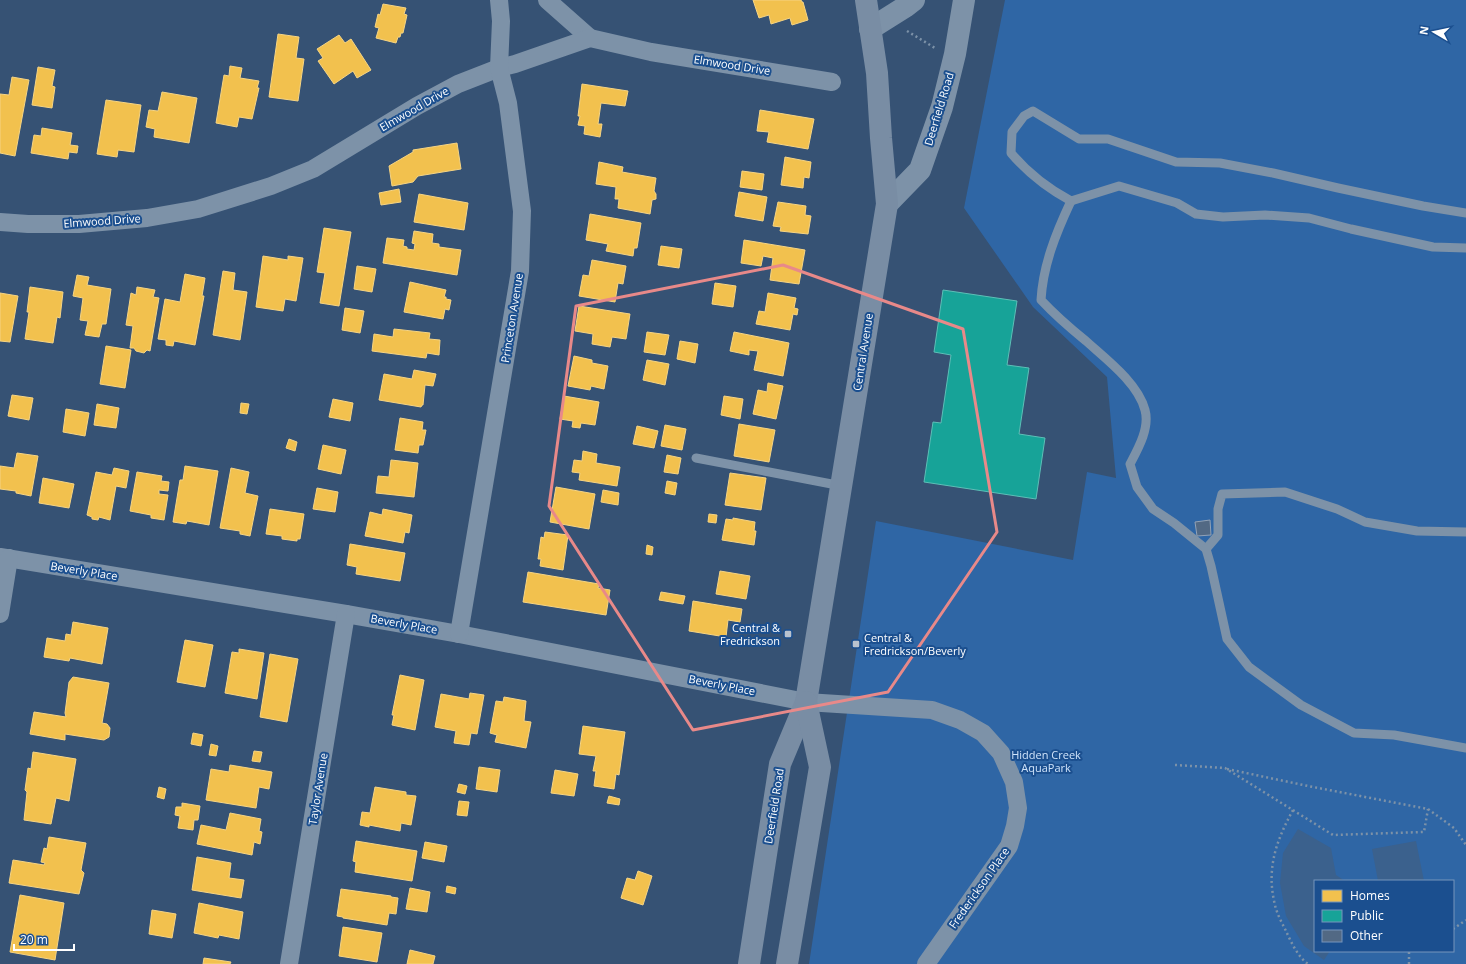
<svg xmlns="http://www.w3.org/2000/svg" width="1466" height="964" font-family="'Open Sans',sans-serif">
  <style>
    .green { fill: #2f66a5; fill-rule: evenodd }
    .water { fill: #3b618d }
    .homes { fill: #f2c14e; stroke: #f6d483 }
    .public { fill: #17a398; stroke: #5dbfb7 }
    .building { fill: #526984; stroke: #92a2b6 }
    .lines { fill: none; stroke-linecap: round; stroke-linejoin: round }
    .path { stroke: #7d92a8; stroke-width: 2.5; stroke-dasharray: 2 3; stroke-linecap: butt }
    .service { stroke: #7d92a8; stroke-width: 9 }
    .minor { stroke: #7d92a8; stroke-width: 18 }
    .tertiary { stroke: #7d92a8; stroke-width: 22 }
    .secondary { stroke: #798da4; stroke-width: 22 }
    .marked { fill: none; stroke: #e88989; stroke-width: 3; stroke-linejoin: round }
    .poi-dot { fill: #b9c2ce; stroke: #1b4f8f; stroke-width: 1.5 }
    .labels { text-anchor: middle; stroke-width: 4; stroke-linejoin: round; paint-order: stroke }
    .street-label { font-size: 11px; fill: #fff; stroke: #1b4f8f }
    .poi-label { font-size: 11px; fill: #fff; stroke: #1b4f8f; text-anchor: end }
    .park-label { font-size: 11px; fill: #cfe3fa; stroke: #1b4f8f }
  </style>
  <rect width="100%" height="100%" fill="#365274"/>
  <path class="green" d="M1005 0H1466V964H809L876 521 1073 560 1087 472 1116 478 1107 377 1033 307 964 208ZM1315 881H1453V951H1315Z"/>
  <g class="water">
    <polygon points="1298,829 1331,848 1336,875 1345,881 1315,881 1315,951 1330,951 1324,960 1304,946 1286,916 1280,883 1283,853"/>
    <polygon points="1416,841 1424,881 1378,881 1372,849"/>
  </g>
  <g class="homes">
    <polygon points="753,0 801,0 802,2 803,2 808,20 792,25 790,18 771,24 769,15 759,18"/>
    <polygon points="383,4 406,8 404,14 407,15 403,33 401,33 400,37 398,37 396,43 376,38 379,28 375,27 378,14 380,15"/>
    <polygon points="278,34 299,37 296,58 304,59 298,101 269,97"/>
    <polygon points="339,35 345,43 351,39 371,70 357,78 353,71 334,84 318,61 323,58 317,49"/>
    <polygon points="230,66 242,68 240,78 259,81 257,88 259,88 252,119 239,117 237,127 216,123 224,75 229,76"/>
    <polygon points="38,67 55,70 52,86 55,87 52,108 32,105"/>
    <polygon points="12,77 29,80 15,156 0,153 0,94 9,95"/>
    <polygon points="582,84 628,91 625,106 601,103 598,124 602,124 600,137 584,134 585,126 578,125 580,116 578,116"/>
    <polygon points="162,92 197,98 189,143 154,137 155,129 146,127 149,110 158,111"/>
    <polygon points="106,100 141,105 134,152 118,150 117,157 97,154"/>
    <polygon points="760,110 814,119 808,149 767,142 769,132 757,131"/>
    <polygon points="42,128 72,133 70,145 78,146 77,153 69,152 68,159 31,153 34,135 41,136"/>
    <polygon points="457,143 461,169 418,176 413,182 392,186 389,166 413,152 413,150"/>
    <polygon points="785,157 811,162 809,178 804,177 803,188 781,185"/>
    <polygon points="599,162 623,167 622,172 656,178 654,191 656,194 656,199 652,200 650,214 618,208 619,199 615,199 616,187 596,184"/>
    <polygon points="742,171 764,174 762,190 740,187"/>
    <polygon points="399,189 401,202 381,205 379,193"/>
    <polygon points="739,192 767,197 763,221 735,216"/>
    <polygon points="419,194 468,203 464,230 414,222"/>
    <polygon points="778,202 806,206 805,215 811,216 808,234 780,231 781,227 773,226"/>
    <polygon points="590,214 641,223 637,248 634,248 633,256 606,251 608,244 586,240"/>
    <polygon points="324,228 351,232 339,306 320,303 325,273 317,272"/>
    <polygon points="414,231 433,234 432,243 439,244 439,247 461,250 457,275 383,263 387,238 404,240 403,246 407,247 407,249 414,250 415,244 412,243"/>
    <polygon points="744,240 805,250 799,284 770,280 773,258 763,256 761,266 741,263"/>
    <polygon points="661,246 682,249 679,268 658,265"/>
    <polygon points="263,256 288,260 288,256 303,258 296,301 285,299 283,311 256,307"/>
    <polygon points="592,260 626,266 623,284 618,283 615,302 579,296 583,275 589,276"/>
    <polygon points="357,266 376,269 372,292 354,289"/>
    <polygon points="223,271 235,273 233,290 247,292 240,340 213,335"/>
    <polygon points="185,274 205,278 202,296 204,296 195,345 174,341 173,346 166,345 166,340 158,339 165,299 180,302"/>
    <polygon points="77,275 89,277 87,285 111,289 106,324 102,324 99,337 85,335 88,321 80,320 83,298 73,296"/>
    <polygon points="410,282 446,290 444,297 446,297 446,299 451,300 449,310 445,309 443,319 404,312"/>
    <polygon points="715,283 736,286 733,307 712,304"/>
    <polygon points="30,287 63,292 60,318 57,317 53,343 25,339 29,312 27,312"/>
    <polygon points="137,287 155,290 153,297 159,298 150,351 147,350 144,353 136,351 134,348 130,348 133,326 126,325 131,293 136,295"/>
    <polygon points="0,293 18,296 10,342 0,341"/>
    <polygon points="768,293 796,298 794,308 798,309 797,315 793,314 790,330 756,324 759,311 765,312"/>
    <polygon points="579,306 630,314 626,339 612,337 610,347 592,344 593,334 575,331"/>
    <polygon points="345,308 364,311 360,333 342,330"/>
    <polygon points="394,329 430,333 429,339 440,340 439,355 427,353 426,358 372,351 374,334 393,337"/>
    <polygon points="647,332 669,335 665,355 644,352"/>
    <polygon points="734,332 789,343 783,376 754,370 758,351 749,350 749,355 730,351"/>
    <polygon points="680,341 698,344 695,363 677,359"/>
    <polygon points="106,346 131,350 125,388 100,384"/>
    <polygon points="574,356 592,360 592,363 608,366 604,389 591,386 590,390 568,386"/>
    <polygon points="647,360 669,364 665,385 643,380"/>
    <polygon points="414,370 436,374 433,386 425,385 423,405 422,405 421,407 379,400 384,374 412,379"/>
    <polygon points="768,383 783,386 776,419 753,414 758,390 767,392"/>
    <polygon points="12,395 33,398 29,420 8,416"/>
    <polygon points="564,396 599,402 595,425 581,423 580,428 572,427 573,421 560,419"/>
    <polygon points="724,396 743,399 740,419 721,415"/>
    <polygon points="333,399 353,403 350,421 329,417"/>
    <polygon points="241,403 249,404 247,414 240,413"/>
    <polygon points="97,404 119,408 116,428 94,425"/>
    <polygon points="66,409 89,413 85,436 63,432"/>
    <polygon points="400,418 423,422 422,430 426,430 423,445 419,445 418,453 395,450"/>
    <polygon points="739,424 775,430 769,462 734,456"/>
    <polygon points="665,425 686,429 682,450 661,446"/>
    <polygon points="637,426 658,431 654,448 633,444"/>
    <polygon points="289,439 297,442 295,451 286,448"/>
    <polygon points="323,445 346,450 341,474 318,469"/>
    <polygon points="583,451 597,454 596,463 620,467 617,486 579,480 580,473 572,472 574,460 582,461"/>
    <polygon points="17,453 38,456 31,496 16,493 16,491 0,489 0,466 14,468"/>
    <polygon points="667,455 681,458 678,474 664,472"/>
    <polygon points="391,460 418,463 414,497 376,493 378,476 389,477"/>
    <polygon points="185,466 218,471 209,525 187,521 186,524 173,522 180,480 183,480"/>
    <polygon points="114,468 129,471 126,488 116,486 110,520 99,517 98,520 92,519 92,517 87,515 96,472 112,475"/>
    <polygon points="231,468 249,472 245,493 258,496 250,536 240,534 240,531 220,528"/>
    <polygon points="137,472 162,476 161,481 169,482 168,491 159,490 159,494 168,495 164,520 151,518 151,515 130,511"/>
    <polygon points="730,473 766,478 761,510 725,505"/>
    <polygon points="43,478 74,484 69,508 39,503"/>
    <polygon points="667,481 677,483 675,495 665,493"/>
    <polygon points="556,487 595,494 589,529 550,522"/>
    <polygon points="317,488 338,492 335,512 313,509"/>
    <polygon points="603,490 619,493 618,505 601,502"/>
    <polygon points="270,509 304,514 300,539 297,539 297,541 282,539 282,536 266,534"/>
    <polygon points="383,509 412,515 409,533 405,532 403,543 365,536 370,512 382,515"/>
    <polygon points="709,514 717,515 716,523 708,522"/>
    <polygon points="733,518 755,522 754,531 756,531 754,545 722,540 726,519 733,520"/>
    <polygon points="545,532 568,535 563,570 540,566 541,559 538,559 541,537 544,538"/>
    <polygon points="350,544 405,553 400,581 356,574 357,567 347,565"/>
    <polygon points="647,545 653,547 652,555 646,554"/>
    <polygon points="720,571 750,576 746,599 716,594"/>
    <polygon points="528,572 599,584 598,588 610,590 606,615 523,602"/>
    <polygon points="661,592 685,596 683,604 659,600"/>
    <polygon points="693,601 742,609 740,622 728,620 726,637 689,631"/>
    <polygon points="73,622 108,628 102,664 70,658 69,661 44,657 47,638 65,641 66,634 71,635"/>
    <polygon points="185,640 213,645 205,687 177,682"/>
    <polygon points="239,649 264,653 257,699 225,693 232,652 239,653"/>
    <polygon points="270,654 298,659 287,722 260,717"/>
    <polygon points="400,675 424,680 415,730 392,725 394,715 392,715"/>
    <polygon points="73,677 109,683 102,723 107,724 110,728 109,737 104,740 65,734 65,740 30,734 34,712 66,717 65,713 69,682"/>
    <polygon points="470,693 484,695 477,734 471,733 469,745 454,743 456,731 435,727 441,694 469,699"/>
    <polygon points="504,697 526,701 524,721 531,722 526,748 495,742 497,735 490,733 496,701 503,702"/>
    <polygon points="583,726 625,732 619,775 616,774 614,789 594,786 596,771 593,771 596,756 579,754"/>
    <polygon points="193,733 203,735 201,746 191,744"/>
    <polygon points="211,744 218,746 216,756 209,755"/>
    <polygon points="254,751 262,752 260,762 252,761"/>
    <polygon points="33,752 76,759 69,801 56,798 51,824 24,820 27,792 25,790 28,768 31,769"/>
    <polygon points="230,765 272,772 269,789 259,787 256,808 206,800 211,769 229,772"/>
    <polygon points="479,767 500,770 497,792 476,789"/>
    <polygon points="555,770 578,774 574,796 551,793"/>
    <polygon points="459,784 467,786 465,794 457,792"/>
    <polygon points="159,787 166,789 164,799 157,797"/>
    <polygon points="375,787 406,792 406,795 416,796 411,825 401,823 400,831 369,825 369,827 360,825 362,812 370,813"/>
    <polygon points="609,796 620,799 619,805 607,803"/>
    <polygon points="459,801 469,802 467,816 457,815"/>
    <polygon points="182,803 200,806 198,820 194,820 193,830 178,828 180,816 175,815 176,807 182,807"/>
    <polygon points="230,813 261,819 259,831 262,832 260,844 254,842 252,855 197,844 201,825 226,830"/>
    <polygon points="49,837 86,843 81,870 84,873 79,894 9,883 13,860 44,865 45,863 41,862 44,848 47,849"/>
    <polygon points="356,841 417,851 412,881 355,872 356,862 353,861"/>
    <polygon points="425,842 447,846 444,862 422,858"/>
    <polygon points="197,857 231,863 229,878 244,880 241,898 192,890"/>
    <polygon points="638,871 652,876 643,905 621,898 627,878 635,880"/>
    <polygon points="447,886 456,888 455,894 446,892"/>
    <polygon points="410,888 430,892 427,912 406,909"/>
    <polygon points="341,889 391,896 391,897 398,898 396,914 389,913 387,925 343,918 343,917 337,916"/>
    <polygon points="20,895 64,903 55,960 10,952"/>
    <polygon points="199,903 243,912 239,939 219,935 218,938 194,933"/>
    <polygon points="152,910 176,914 172,938 149,934"/>
    <polygon points="343,927 382,933 377,962 339,956"/>
    <polygon points="410,950 435,956 433,964 407,964"/>
    <polygon points="204,958 231,962 230,964 203,964"/>
  </g>
  <polygon class="public" points="943,290 1017,301 1007,365 1029,368 1019,434 1045,438 1036,499 924,482 933,422 941,423 951,355 934,352"/>
  <polygon class="building" points="1210,520 1211,535 1197,536 1195,522"/>
  <g class="lines">
    <g class="path">
      <polyline points="907,31 935,48"/>
      <polyline points="1175,765 1225,768 1333,835 1424,832 1428,809"/>
      <polyline points="1227,769 1308,786 1428,809 1454,828 1466,845"/>
      <path d="M1293 810C1276 841 1266 869 1275 905 1277 914 1282 923 1286 931 1291 942 1298 957 1308 964"/>
      <polyline points="1453,929 1466,920"/>
      <polyline points="1409,964 1409,951"/>
    </g>
    <g class="service">
      <path d="M1071 201C1056 233 1043 265 1041 300 1055 315 1070 328 1086 341 1106 359 1138 383 1145 410 1150 428 1138 449 1130 464L1137 487 1153 509 1174 523 1206 549"/>
      <path d="M1466 213 1423 206 1338 188 1273 173 1220 163 1176 162 1108 139H1079L1033 111 1024 116 1012 132 1011 153C1028 173 1047 188 1071 201L1119 186 1177 203 1196 214 1223 217 1265 215 1309 218 1351 229 1433 247 1466 248"/>
      <polyline points="696,458 842,486"/>
      <polyline points="1466,532 1417,531 1365,522 1337,509 1285,492 1222,494 1218,509 1218,535 1206,549 1211,566 1227,639 1249,667 1301,705 1354,733 1394,735 1466,748"/>
    </g>
    <g class="minor">
      <polyline points="547,0 590,38"/>
      <polyline points="0,222 28,224 79,224 147,218 198,209 271,186 313,169 417,106 458,84 499,68 515,64 590,38 651,52 832,82"/>
      <polyline points="0,557 346,614 459,634 806,702 932,710 960,720 983,733 1001,753 1014,782 1018,808 1015,826 1009,846 926,964"/>
      <polyline points="0,614 9,558"/>
      <polyline points="459,634 520,271 522,211 508,103 499,68 501,21 499,0"/>
      <polyline points="289,964 346,614"/>
    </g>
    <g class="tertiary">
      <polyline points="870,29 905,7 914,0"/>
      <polyline points="887,204 920,170 942,107 955,54 964,0"/>
    </g>
    <g class="secondary">
      <polyline points="749,964 780,764 806,702 887,204 881,138 877,73 866,0"/>
      <polyline points="787,964 820,767 806,702"/>
    </g>
  </g>
  <path class="marked" d="M783 265 963 329 997 532 888 692 693 730 549 506 576 306Z"/>
  <g class="poi-dot">
    <rect x="784" y="630" width="8" height="8" rx="2"/>
    <rect x="852" y="640" width="8" height="8" rx="2"/>
  </g>
  <g class="labels">
    <g class="street-label">
      <text transform="translate(732 65) rotate(9)" y="4">Elmwood Drive</text>
      <text transform="translate(414 109) rotate(-30)" y="4">Elmwood Drive</text>
      <text transform="translate(939 109) rotate(-73)" y="4">Deerfield Road</text>
      <text transform="translate(102 221) rotate(-4)" y="4">Elmwood Drive</text>
      <text transform="translate(512 318) rotate(-81)" y="4">Princeton Avenue</text>
      <text transform="translate(863 352) rotate(-81)" y="4">Central Avenue</text>
      <text transform="translate(84 571) rotate(9)" y="4">Beverly Place</text>
      <text transform="translate(404 624) rotate(10)" y="4">Beverly Place</text>
      <text transform="translate(722 685) rotate(11)" y="4">Beverly Place</text>
      <text transform="translate(318 789) rotate(-81)" y="4">Taylor Avenue</text>
      <text transform="translate(774 806) rotate(-81)" y="4">Deerfield Road</text>
      <text transform="translate(979 888) rotate(-55)" y="4">Frederickson Place</text>
    </g>
    <g class="poi-label">
      <text x="780" y="632">Central &amp;<tspan x="780" dy="13">Fredrickson</tspan></text>
      <text x="864" y="642" text-anchor="start">Central &amp;<tspan x="864" dy="13">Fredrickson/Beverly</tspan></text>
    </g>
    <g class="park-label">
      <text x="1046" y="759">Hidden Creek<tspan x="1046" dy="13">AquaPark</tspan></text>
    </g>
  </g>
  <rect x="1314" y="880" width="140" height="72" fill="#1b4f8f" stroke="#7695bc"/>
  <rect x="1322" y="890" width="20" height="12" fill="#f2c14e" stroke="#7695bc"/>
  <text x="1350" y="900" font-size="12" fill="#ffffff">Homes</text>
  <rect x="1322" y="910" width="20" height="12" fill="#17a398" stroke="#7695bc"/>
  <text x="1350" y="920" font-size="12" fill="#ffffff">Public</text>
  <rect x="1322" y="930" width="20" height="12" fill="#526984" stroke="#7695bc"/>
  <text x="1350" y="940" font-size="12" fill="#ffffff">Other</text>
  <g transform="translate(1434 32) rotate(279)" stroke="#1b4f8f" stroke-width="3" paint-order="stroke">
  <path d="M0-3L7 15L0 10L-7 15Z" fill="#ffffff"/>
  <text y="-6" font-size="11" font-weight="bold" text-anchor="middle" fill="#ffffff">N</text>
  </g>
  <path d="M14 944v6h60v-6" fill="none" stroke="#ffffff" stroke-width="2"/>
  <text x="20" y="944" font-size="12" fill="#ffffff" stroke="#1b4f8f" stroke-width="3" paint-order="stroke">20 m</text>
</svg>
